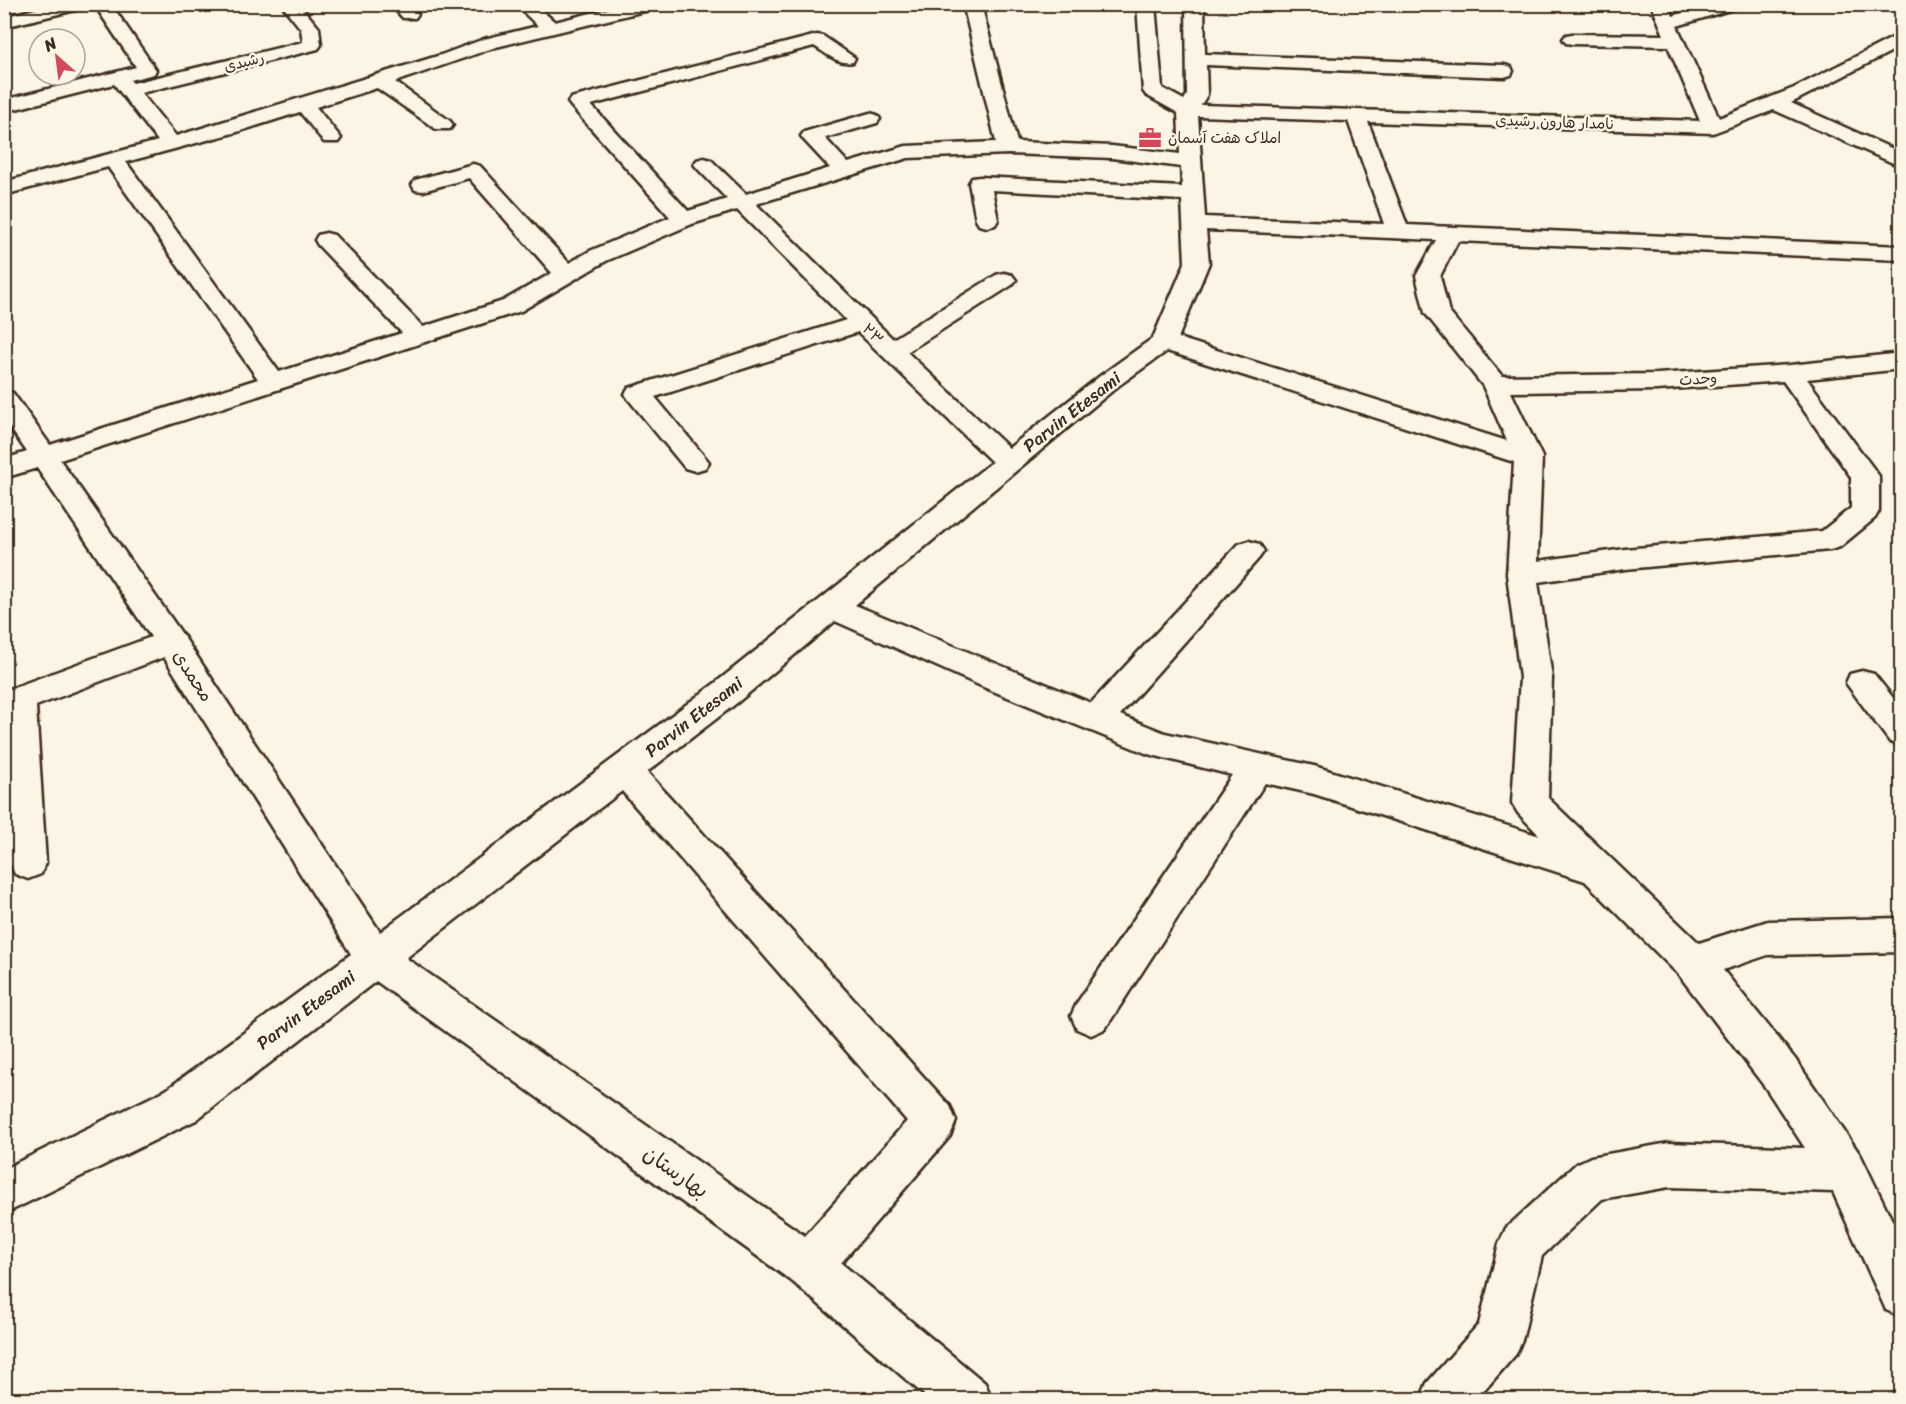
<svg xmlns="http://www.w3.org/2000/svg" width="1906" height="1404" font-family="Sriracha,'Playpen Sans Arabic',sans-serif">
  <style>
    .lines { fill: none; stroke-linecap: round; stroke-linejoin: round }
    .minor-casing { stroke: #3b2a1e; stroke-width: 5 }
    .major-casing { stroke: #3b2a1e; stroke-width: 5 }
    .minor { fill: #fcf5e5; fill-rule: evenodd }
    .major { fill: #fcf5e5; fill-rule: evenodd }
    .labels { text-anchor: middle; stroke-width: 5; stroke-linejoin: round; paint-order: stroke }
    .far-street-label { font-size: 15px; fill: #3b2a1e; stroke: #fcf5e5 }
    .far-poi-label { font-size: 15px; fill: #3b2a1e; stroke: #fcf5e5; text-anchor: start }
    .street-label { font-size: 18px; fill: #3b2a1e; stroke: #fcf5e5 }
    .near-street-label { font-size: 21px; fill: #3b2a1e; stroke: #fcf5e5 }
  </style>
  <rect width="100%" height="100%" fill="#fcf5e5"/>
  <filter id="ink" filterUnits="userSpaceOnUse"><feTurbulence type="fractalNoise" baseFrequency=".0167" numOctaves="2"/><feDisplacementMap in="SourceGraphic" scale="12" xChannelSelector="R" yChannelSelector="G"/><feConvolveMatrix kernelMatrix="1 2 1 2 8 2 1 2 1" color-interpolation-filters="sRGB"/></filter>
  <g filter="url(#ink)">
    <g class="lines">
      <g class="minor-casing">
        <g id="minor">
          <polygon points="54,4 86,4 84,8 4,27 4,17"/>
          <path d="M94 4H111L156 70 154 74 130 80 133 83 303 42 301 29 281 4H299L319 28 321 45 318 49 141 93 176 136 441 55 484 39 538 26 515 4H534L555 22 627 4H659L657 8 496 47 395 82 450 121 453 125 450 129H436L377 88 316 107 341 138 338 142H324L300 112 237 132 126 162 279 372 402 333 318 245 315 240 318 235 326 233 334 235 423 327 503 301 552 273 469 178 423 191 415 190 412 185 415 180 473 164 480 166 569 263 590 251 670 217 571 106 568 102 571 98 817 35 823 36 855 58 853 62C838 65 826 53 814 46L591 105 688 211 727 199 697 168 694 164 697 160 704 158 711 160 746 194 830 168 804 140 801 136 804 132 870 113 877 115 880 119 877 123 825 138 848 163 906 146 996 142 965 12 968 8H980L983 12 1017 142 1112 146 1180 154 1178 113 1146 95 1143 91 1137 4H1155L1162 88 1184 100 1187 95 1186 4H1204L1205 54 1504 65 1511 67 1513 71 1511 75 1504 77 1206 65 1207 95 1201 105 1700 121 1668 46 1572 44 1566 43 1563 39 1566 35 1572 34 1664 35 1651 4H1668L1673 16 1710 4H1738L1736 8 1677 26 1719 118 1794 88 1902 33V46L1791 103 1902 153V167L1774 110 1713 133 1368 122 1407 225 1902 246V260L1458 241 1440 276 1449 312 1502 376 1657 374 1790 365 1902 353V369L1807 379 1879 476V511L1875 518 1840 547 1830 550 1625 569 1538 582 1552 678 1548 798 1699 943 1768 921 1902 918V952L1768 955 1723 970 1795 1059 1861 1156 1902 1241V1317L1886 1310 1833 1192 1669 1187 1602 1199 1542 1256 1523 1337 1516 1354 1476 1400H1420L1427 1383 1479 1324 1499 1244 1506 1228 1576 1164 1591 1157 1669 1143 1805 1148 1765 1087 1679 975 1585 881 1314 794 1265 783 1105 1029 1091 1035 1077 1029 1071 1016 1077 1003 1232 775 1148 754 988 689 835 621 738 702 647 772 950 1106 956 1121 950 1136 841 1263 985 1383 992 1400H930L793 1282 376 981 196 1120 4 1214V1169L166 1090 351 954 164 657 36 706 46 863 41 874 28 879 15 874 10 863 4 691 151 637 37 468 4 478V459L27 452 4 419V391L13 393 50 445 258 379 108 167 4 195V182L158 141 114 84 4 112V100L136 67ZM1198 116 1348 121 1384 224 1205 217ZM1008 154 1112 158 1181 167 1182 187 980 177 972 178 969 183 976 220 979 225 987 227 995 225 998 220 992 190 1182 200 1185 263 1153 338 1100 376 1009 448 907 352 1012 285 1016 280 1012 275 1004 273 996 275 893 339 756 204 908 158ZM737 210 846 320 629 388 625 394 629 400 685 468 695 471 705 468 709 462 655 397 858 332 992 462 714 684 380 932 182 634 60 460 521 311 606 261 692 224ZM1206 230 1436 240 1416 276 1425 313 1483 386 1507 441 1178 338 1209 263ZM1167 351 1514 462 1507 574 1520 678 1512 803 1518 813 1540 836 1314 766 1165 733 1120 715 1259 558 1264 551 1259 544 1249 541 1239 544 1091 703 855 605 1118 386ZM1783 381 1851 477V508L1822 531 1625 549 1538 561 1542 457 1511 392 1657 390ZM622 791 907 1121 805 1236 406 958Z"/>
          <polygon points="390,4 409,4 418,14 415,18 403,18"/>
          <polygon points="1862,671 1874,674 1902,709 1902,746 1890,742 1846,683 1850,674"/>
        </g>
      </g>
      <g class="major-casing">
        <polygon id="major" points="1889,4 1902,4 1902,11 1891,8"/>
      </g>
      <use href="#minor" class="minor"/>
      <use href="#major" class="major"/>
    </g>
  </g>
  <defs>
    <g id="office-bare" transform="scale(1.8)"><path d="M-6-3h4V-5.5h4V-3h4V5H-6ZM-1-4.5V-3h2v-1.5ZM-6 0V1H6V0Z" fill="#d1495b" stroke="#fcf5e5" stroke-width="2.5" paint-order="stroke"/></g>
  </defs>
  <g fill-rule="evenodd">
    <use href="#office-bare" x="1150" y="138"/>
  </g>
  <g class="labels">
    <g class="far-street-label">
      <text transform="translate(244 62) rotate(-14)" y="5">رشیدی</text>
      <text transform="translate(1555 122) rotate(2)" y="5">نامدار هارون رشیدی</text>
      <text transform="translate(873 334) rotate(44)" y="5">۲۳</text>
      <text transform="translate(1698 379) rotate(-4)" y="5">وحدت</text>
    </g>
    <g class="far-poi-label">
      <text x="1168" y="143">املاک هفت آسمان</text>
    </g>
    <g class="street-label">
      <text transform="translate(1072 412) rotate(-38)" y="6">Parvin Etesami</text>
      <text transform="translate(193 676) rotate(57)" y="6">محمدی</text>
      <text transform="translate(694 717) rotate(-38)" y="6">Parvin Etesami</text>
      <text transform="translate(306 1010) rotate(-37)" y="6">Parvin Etesami</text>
    </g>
    <g class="near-street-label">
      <text transform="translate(676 1172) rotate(35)" y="7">بهارستان</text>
    </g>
  </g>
  <rect width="1906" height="1404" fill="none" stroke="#fcf5e5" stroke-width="24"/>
  <rect x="12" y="12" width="1882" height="1380" fill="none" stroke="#3b2a1e" stroke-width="2" filter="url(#ink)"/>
  <g transform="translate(57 57) rotate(332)"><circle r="28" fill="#fcf5e5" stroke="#afa495" stroke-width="1.5"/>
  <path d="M0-4.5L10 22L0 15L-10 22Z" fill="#d1495b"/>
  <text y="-9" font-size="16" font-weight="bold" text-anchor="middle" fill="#3b2a1e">N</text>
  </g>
</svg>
